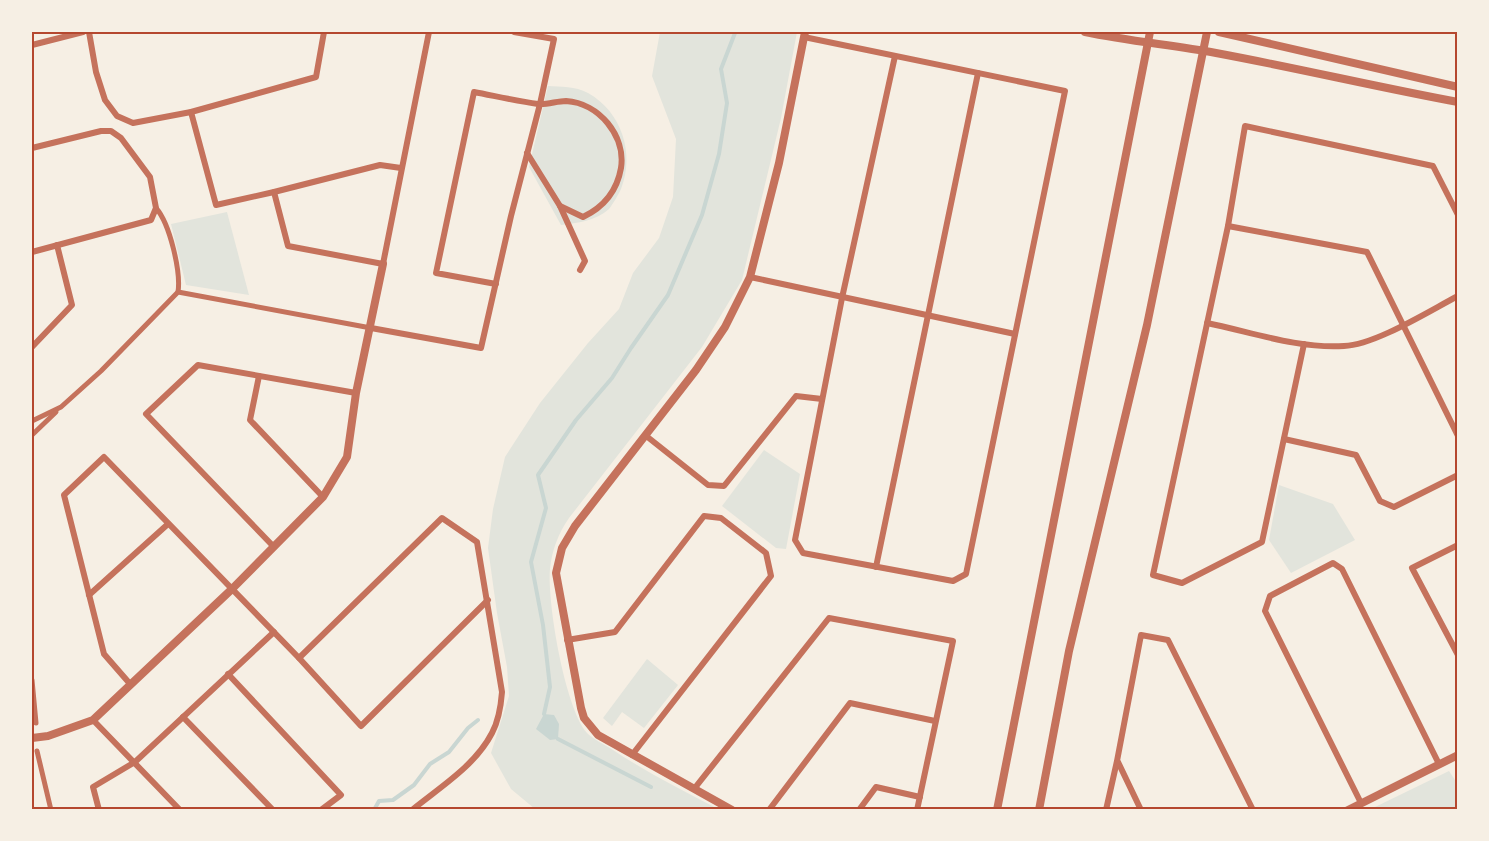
<svg xmlns="http://www.w3.org/2000/svg" width="1489" height="841" font-family="'Source Sans 3',sans-serif">
  <style>
    .green { fill: #e2e4dc }
    .water { fill: #c9d6d2 }
    .lines { fill: none; stroke-linecap: round; stroke-linejoin: round }
    .stream { stroke: #c9d6d2; stroke-width: 4 }
    .pedestrian { stroke: #c5725c; stroke-width: 5 }
    .minor { stroke: #c5725c; stroke-width: 6 }
    .tertiary { stroke: #c5725c; stroke-width: 8 }
    .neatline { fill: none; stroke: #b5482f; stroke-width: 2 }
  </style>
  <rect width="100%" height="100%" fill="#f6efe4"/>
  <g class="green">
    <path d="M660 32H797L781 118 742 280 702 347 569 518C558 534 552 550 550 569 547 603 565 708 587 733 593 739 603 744 610 748 644 771 682 790 718 809H535L511 789 491 753 509 696 507 667 497 613 488 548 493 509 505 457 540 403 588 343 619 309 633 273 659 238 673 197 676 139 652 76Z"/>
    <path d="M548 86C561 87 575 86 588 93 622 112 635 154 621 189 618 195 613 204 609 209 596 221 577 223 561 225L529 167Z"/>
    <polygon points="227,212 249,295 186,285 171,224"/>
    <polygon points="764,450 800,474 786,549 776,548 722,506"/>
    <polygon points="1279,485 1333,504 1355,540 1291,573 1269,540"/>
    <polygon points="647,659 678,685 644,728 622,712 612,726 603,718"/>
    <polygon points="1449,771 1457,783 1457,809 1371,809"/>
  </g>
  <polygon class="water" points="544,714 554,715 559,724 558,739 550,740 536,729"/>
  <g class="lines">
    <g class="stream">
      <polyline points="544,714 550,687 543,625 531,562 546,508 538,475 576,420 612,378 631,348 668,295 702,215 719,154 727,103 721,69 735,33"/>
      <polyline points="558,739 651,787"/>
      <polyline points="374,810 379,801 393,800 414,785 430,764 449,752 468,728 478,720"/>
    </g>
    <g class="pedestrian">
      <path d="M156 208C170 224 181 272 178 292"/>
      <polyline points="32,421 61,407 101,371 178,292 371,328"/>
      <polyline points="32,435 56,412"/>
      <polyline points="32,680 36,723"/>
      <polyline points="37,751 51,810"/>
    </g>
    <g class="minor">
      <polyline points="89,32 96,72 105,100 117,116 133,123 191,112 316,77 324,32"/>
      <polyline points="804,37 1065,91 966,574 953,581 803,553 795,540 842,298 895,56"/>
      <polyline points="32,45 83,32"/>
      <polyline points="191,112 216,205 274,192 380,165 401,168"/>
      <polyline points="32,148 101,131 111,131 121,138 150,177 156,208 151,220 32,252"/>
      <polyline points="527,153 560,206 585,261 580,270"/>
      <polyline points="274,192 288,246 383,264 429,32"/>
      <polyline points="1228,226 1367,252 1458,436"/>
      <polyline points="750,277 1015,334"/>
      <path d="M496 284 436 273 474 92C495 96 517 101 538 104 547 105 557 101 566 101 599 103 626 136 621 168 617 191 604 207 583 217L560 206"/>
      <path d="M1207 323C1251 332 1299 349 1344 346 1375 345 1429 311 1458 296"/>
      <polyline points="371,328 481,348 511,216 540,104 554,39 514,32"/>
      <polyline points="1304,344 1262,542 1182,583 1153,575 1228,226 1245,126 1433,166 1458,215"/>
      <polyline points="32,347 72,305 57,245"/>
      <polyline points="259,376 250,420 323,497"/>
      <polyline points="645,435 708,485 724,486 796,396 822,399"/>
      <polyline points="1284,439 1356,455 1380,501 1394,507 1458,475"/>
      <polyline points="1458,545 1412,568 1458,655"/>
      <polyline points="274,547 146,414 198,365 356,393"/>
      <polyline points="876,567 978,73"/>
      <polyline points="89,595 168,524"/>
      <polyline points="567,640 615,632 704,516 721,518 766,553 771,576 632,755"/>
      <path d="M299 658 442 518 477 542 502 692C501 705 499 720 492 733 475 766 440 787 412 810"/>
      <polyline points="228,674 341,795 321,810"/>
      <polyline points="131,685 104,654 64,495 104,457 299,658 361,726 488,600"/>
      <polyline points="183,717 273,810"/>
      <polyline points="93,720 180,810"/>
      <polyline points="1118,762 1141,810"/>
      <polyline points="694,789 829,618 953,641 917,810"/>
      <polyline points="1361,803 1265,611 1270,596 1333,563 1342,569 1439,764"/>
      <polyline points="99,810 93,787 135,762 274,632"/>
      <polyline points="769,810 850,703 935,721"/>
      <polyline points="859,810 876,787 920,797"/>
      <polyline points="1106,810 1117,761 1141,635 1168,640 1253,810"/>
    </g>
    <g class="tertiary">
      <path d="M1085 32C1128 41 1172 45 1216 53 1297 68 1377 87 1458 102"/>
      <polyline points="1219,32 1458,87"/>
      <polyline points="32,738 48,736 93,720 232,589 323,497 347,457 356,393 383,264"/>
      <polyline points="732,810 598,735 584,718 581,708 556,573 562,548 575,526 696,370 725,327 750,277 779,163 805,32"/>
      <polyline points="997,810 1150,32"/>
      <polyline points="1039,810 1069,651 1147,325 1207,32"/>
      <polyline points="1348,810 1458,755"/>
    </g>
  </g>
  <rect width="1489" height="841" fill="none" stroke="#f6efe4" stroke-width="66"/>
  <rect x="33" y="33" width="1423" height="775" class="neatline"/>
</svg>
